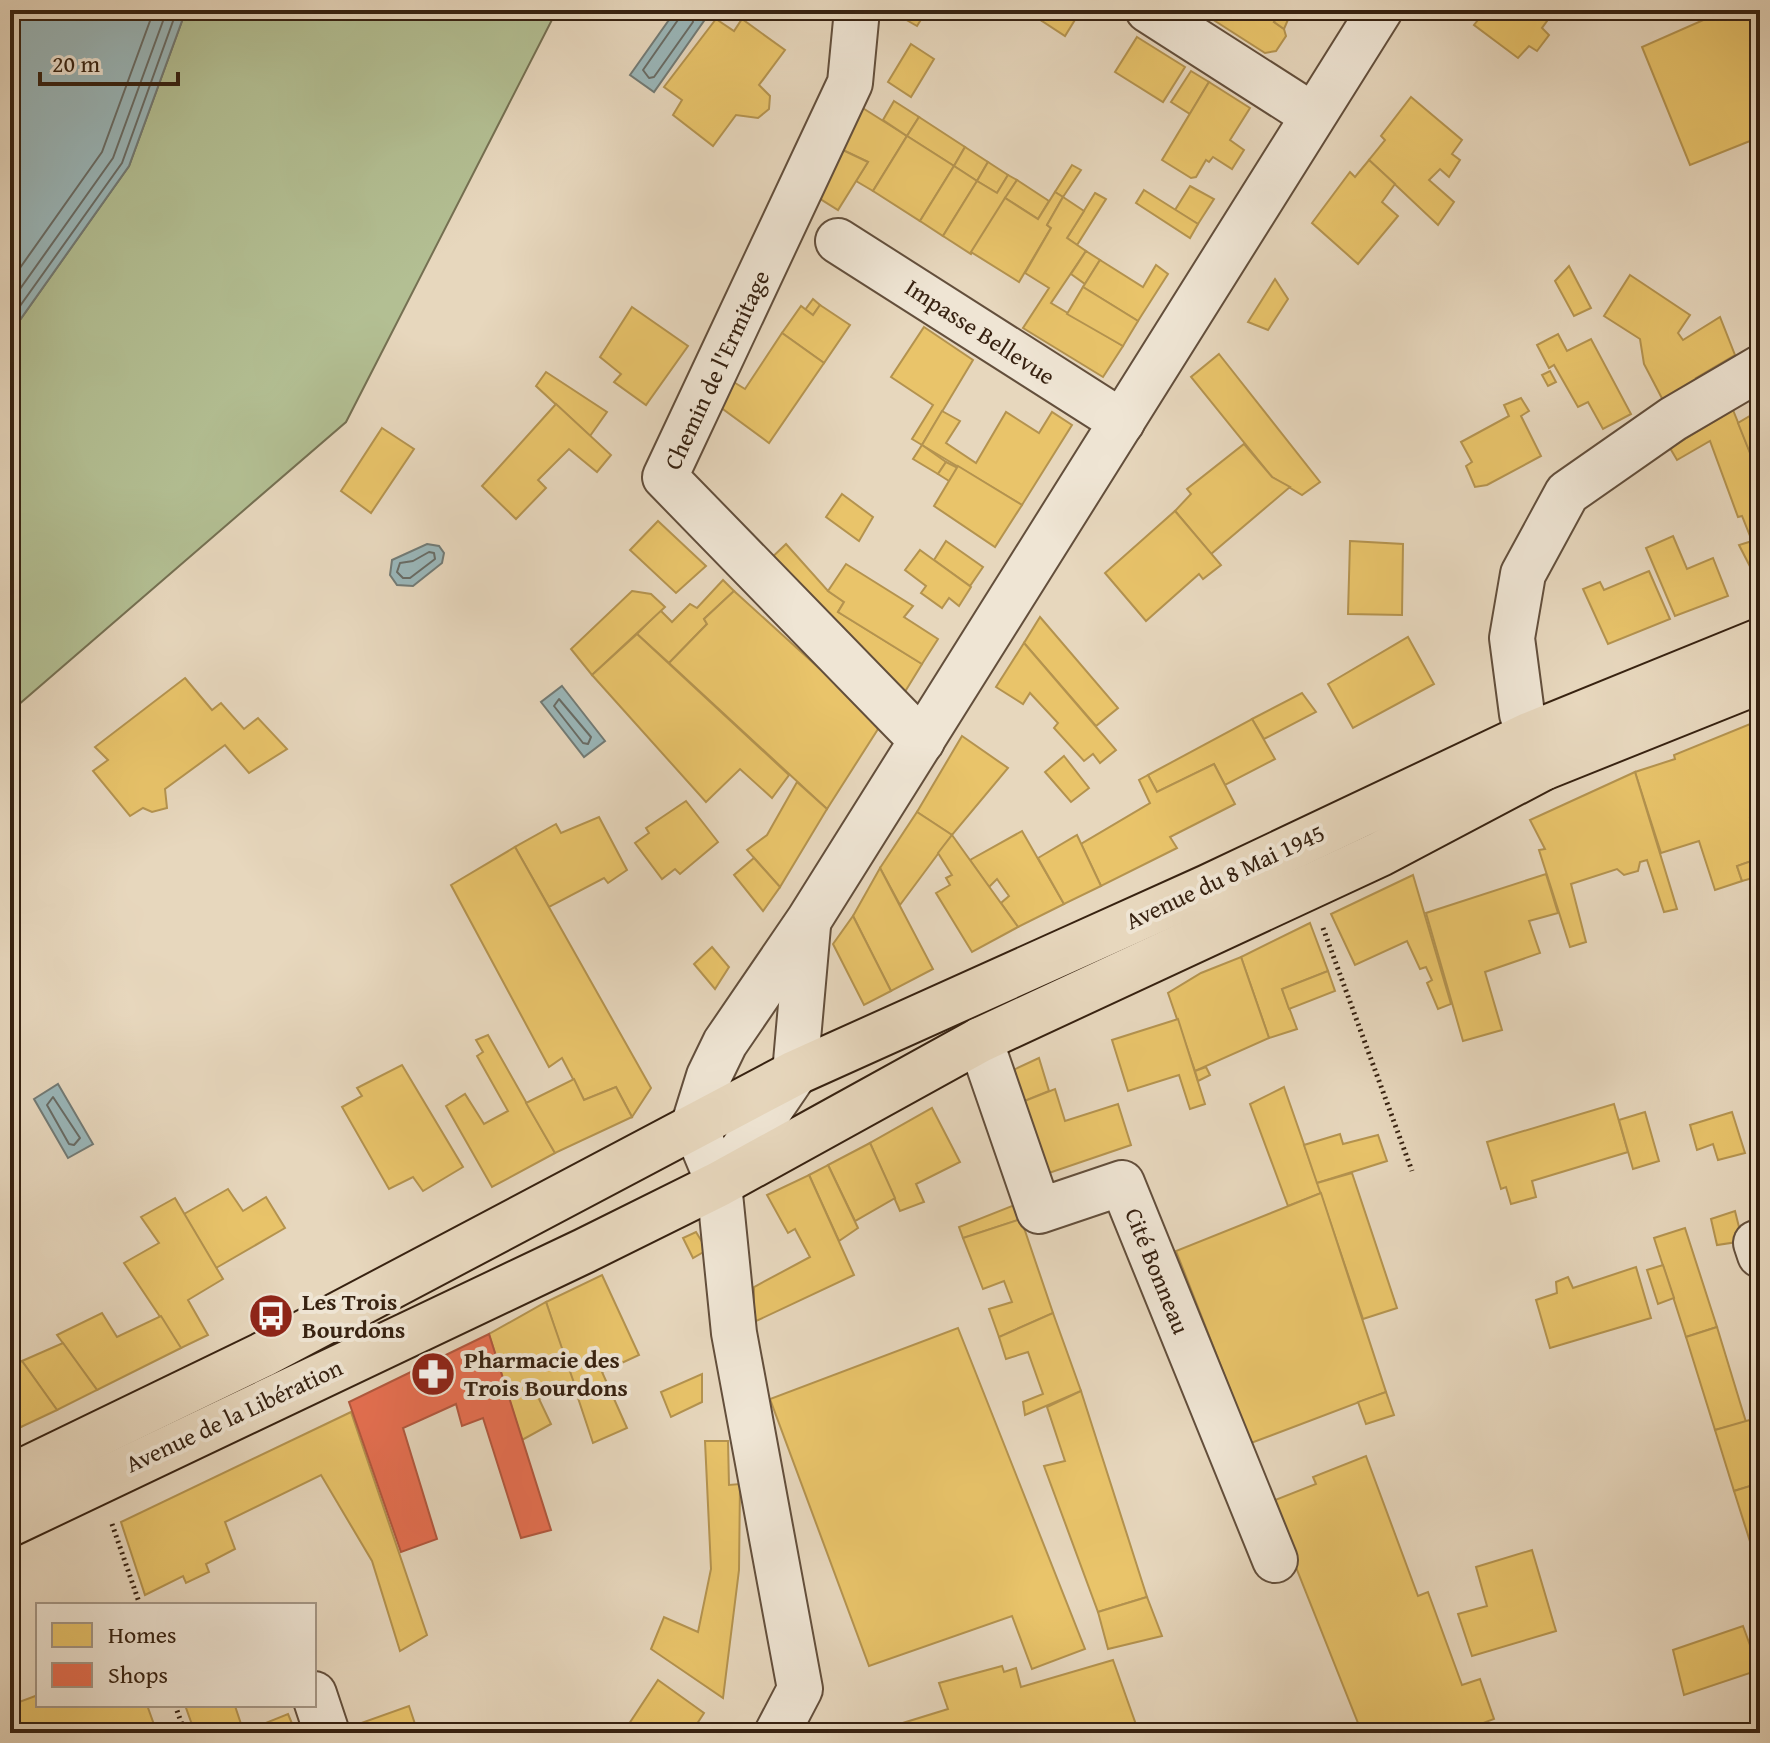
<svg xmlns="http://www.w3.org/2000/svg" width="1770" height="1743" font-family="'Gentium Book Plus',serif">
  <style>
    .green { fill: #b3bf93; stroke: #757052; stroke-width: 2 }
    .water { fill: #9ab7ba; stroke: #727b76; stroke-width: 2 }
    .homes { fill: #e9c46a; stroke: #b4934f; stroke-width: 2 }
    .shops { fill: #e76f51; stroke: #b2583e; stroke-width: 2 }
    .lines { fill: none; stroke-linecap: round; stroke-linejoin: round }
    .shore { stroke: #686c66; stroke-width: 2 }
    .minor-casing { stroke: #634f3c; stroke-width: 48 }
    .major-casing { stroke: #372211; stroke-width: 48 }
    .path { stroke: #372211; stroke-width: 5; stroke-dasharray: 2 4; stroke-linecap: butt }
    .minor { stroke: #efe5d4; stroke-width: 44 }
    .major { stroke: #e7d7bd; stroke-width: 44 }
    .labels { text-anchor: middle; stroke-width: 8; stroke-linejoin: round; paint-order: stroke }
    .street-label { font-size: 24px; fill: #372211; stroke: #efe5d4 }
    .poi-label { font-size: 24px; font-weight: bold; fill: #372211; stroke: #efe5d4; text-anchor: start }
  </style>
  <rect width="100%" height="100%" fill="#e7d7bd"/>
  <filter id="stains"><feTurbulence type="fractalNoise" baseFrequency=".0025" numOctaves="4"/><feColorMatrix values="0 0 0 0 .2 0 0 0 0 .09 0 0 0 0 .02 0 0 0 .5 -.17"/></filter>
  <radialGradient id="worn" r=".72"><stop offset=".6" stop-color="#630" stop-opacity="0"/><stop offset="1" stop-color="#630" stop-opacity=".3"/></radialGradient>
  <polygon class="green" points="186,10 557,10 346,422 10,712 10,334 129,166"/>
  <g class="water">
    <polygon points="10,10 186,10 129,166 10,334"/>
    <polygon points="676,10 694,10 706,18 654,92 630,75"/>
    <polygon points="427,544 439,546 444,553 442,563 413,586 397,585 390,575 392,560"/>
    <polygon points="562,686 605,741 584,757 541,702"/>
    <polygon points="58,1084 93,1144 68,1158 34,1099"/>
  </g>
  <g class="homes">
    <polygon points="889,10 927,10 917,26"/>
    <polygon points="1024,10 1050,10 1042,21"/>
    <polygon points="1050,10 1081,10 1065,36 1042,21"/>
    <polygon points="1218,10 1282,10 1274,22 1284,29 1286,36 1276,51 1265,53 1212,19"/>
    <polygon points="1282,10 1289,10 1290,15 1284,29 1274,22"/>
    <polygon points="1486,10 1555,10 1542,28 1549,35 1537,51 1529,46 1518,58 1474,25"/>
    <polygon points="1726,10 1748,10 1760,39 1760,137 1690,165 1642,47"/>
    <polygon points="716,19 734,31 742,19 785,50 759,85 770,96 769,109 758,118 736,115 713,146 673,115 682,100 664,87"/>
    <polygon points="1137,37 1185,67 1163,102 1115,72"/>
    <polygon points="911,44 934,59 911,97 888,82"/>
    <polygon points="1191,71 1209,82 1190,114 1171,102"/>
    <polygon points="1209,82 1250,108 1230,140 1244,150 1232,169 1213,157 1209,162 1206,160 1196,177 1191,178 1162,160"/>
    <polygon points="1411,97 1462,140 1452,154 1460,160 1449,177 1440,169 1429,180 1454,202 1438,225 1369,160 1385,140 1381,136"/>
    <polygon points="850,100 907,136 873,191 856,181 868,162 828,143"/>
    <polygon points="894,101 919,117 907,136 883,120"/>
    <polygon points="919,117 965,147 954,166 907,136"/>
    <polygon points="907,136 954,166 920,221 873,191"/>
    <polygon points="828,143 868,162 838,210 806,190"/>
    <polygon points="965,147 988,162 977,181 954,166"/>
    <polygon points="1369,160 1395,184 1382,202 1398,216 1358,264 1312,223 1350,172 1355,177"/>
    <polygon points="988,162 1008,175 997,193 977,181"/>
    <polygon points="1072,165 1081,170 1063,197 1055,192"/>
    <polygon points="954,166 977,181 943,236 920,221"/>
    <polygon points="1008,175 1017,180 971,254 943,236 977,181 997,193"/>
    <polygon points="1017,180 1049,201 1038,219 1005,198"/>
    <polygon points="1190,186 1214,199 1198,224 1175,210"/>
    <polygon points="1144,190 1198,224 1190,238 1136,203"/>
    <polygon points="1055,192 1063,197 1047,225 1051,228 1019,282 971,252 1005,198 1038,219"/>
    <polygon points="1095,193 1106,199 1077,245 1067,238"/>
    <polygon points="1063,197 1084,211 1067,238 1086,251 1051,303 1123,346 1103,377 1023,328 1049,288 1025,273 1051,228 1047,225"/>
    <polygon points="1086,251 1100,260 1085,284 1071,274"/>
    <polygon points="1100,260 1143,287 1156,265 1168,274 1138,321 1083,287"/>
    <polygon points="1569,266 1591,308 1574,316 1555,281"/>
    <polygon points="1630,275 1690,315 1678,333 1683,340 1720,317 1735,355 1696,378 1700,384 1665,404 1644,364 1640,339 1604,316"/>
    <polygon points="1275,279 1288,299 1268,330 1248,322"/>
    <polygon points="1083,287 1138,321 1123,346 1067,314"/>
    <polygon points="813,299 820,305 813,315 805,310"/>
    <polygon points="820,305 850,325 824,363 782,333 801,306 813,315"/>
    <polygon points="632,307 688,346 646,405 614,382 621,374 600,357"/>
    <polygon points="924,327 973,360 922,445 912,439 933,405 891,377"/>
    <polygon points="782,333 824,363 769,443 716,404 732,381 745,389"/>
    <polygon points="1558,334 1567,351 1591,339 1631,414 1603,429 1588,402 1578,407 1554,365 1549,368 1537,345"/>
    <polygon points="1219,354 1320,482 1302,495 1272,477 1191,377"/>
    <polygon points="1550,371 1556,382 1548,386 1542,375"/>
    <polygon points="546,372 607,412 590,436 536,386"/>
    <polygon points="1521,398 1529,411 1521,416 1541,456 1487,485 1475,487 1466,466 1472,462 1461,442 1509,416 1504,405"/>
    <polygon points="556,404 611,455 597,472 569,449 538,480 546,488 516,519 482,486"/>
    <polygon points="1733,410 1760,477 1759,584 1739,545 1752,541 1742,516 1738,517 1710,441 1677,460 1670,448"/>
    <polygon points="1760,410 1760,472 1758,473 1738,423"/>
    <polygon points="942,411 960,421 946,443 976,463 1006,412 1039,433 1052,412 1072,425 1022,505 922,445"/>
    <polygon points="382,428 414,449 371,513 341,491"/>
    <polygon points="1244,444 1272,477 1290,487 1211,554 1175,511 1191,494 1187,489"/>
    <polygon points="922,445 946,462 938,474 913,459"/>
    <polygon points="946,462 958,468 949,481 938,474"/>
    <polygon points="958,466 1022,505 995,547 934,506"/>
    <polygon points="842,494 873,517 859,541 826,517"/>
    <polygon points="1175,511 1221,565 1203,579 1199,574 1146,621 1105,573"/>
    <polygon points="658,521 706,566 676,593 630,550"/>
    <polygon points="1673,536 1687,569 1713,558 1728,596 1675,616 1646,548"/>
    <polygon points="946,541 983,567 970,586 934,560"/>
    <polygon points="1350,541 1403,544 1402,615 1348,614"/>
    <polygon points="786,544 828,591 844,602 838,612 922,664 903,695 764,565"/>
    <polygon points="920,550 971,587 959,606 949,598 942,608 921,593 926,586 905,570"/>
    <polygon points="846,564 913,606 904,617 938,639 922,664 838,612 844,602 828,591"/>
    <polygon points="1649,571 1670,619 1608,644 1583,589 1600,582 1604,590"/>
    <polygon points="723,580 734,591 704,619 707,624 669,663 637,634 660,610 672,622 690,604 697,608"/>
    <polygon points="632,591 651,594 665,607 592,675 571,649"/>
    <polygon points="734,591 875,719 878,729 827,809 669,663 707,624 704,619"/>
    <polygon points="1040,617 1118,708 1096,726 1024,643"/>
    <polygon points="637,634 789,775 772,798 740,769 706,802 592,675"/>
    <polygon points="1408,637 1434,684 1353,728 1328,684"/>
    <polygon points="1024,643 1116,750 1100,763 1093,754 1084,761 1054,728 1058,723 1030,693 1023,704 996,687"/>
    <polygon points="185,678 212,710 221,703 244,729 258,718 287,749 249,773 225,745 165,789 167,808 152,812 143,808 130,816 93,771 108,760 95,747"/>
    <polygon points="1302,693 1316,712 1264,739 1252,719"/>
    <polygon points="1252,719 1275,759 1225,785 1214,764 1157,792 1148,775"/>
    <polygon points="1760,720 1760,815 1750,818 1760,858 1737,866 1742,881 1715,890 1699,841 1661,853 1635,772 1675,759 1674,755"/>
    <polygon points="962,736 1008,768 952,835 917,812"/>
    <polygon points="1064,756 1089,788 1071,802 1045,772"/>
    <polygon points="1214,764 1235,804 1170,837 1177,848 1101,886 1081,844 1150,803 1139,780 1148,775 1157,792"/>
    <polygon points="1635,772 1677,909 1664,912 1647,860 1640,862 1638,871 1624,875 1617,869 1571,884 1586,942 1570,947 1539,850 1545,849 1530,820"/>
    <polygon points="797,782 827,809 780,887 747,850 767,835"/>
    <polygon points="686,801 718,842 680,874 675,869 662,879 635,843 649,833 646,828"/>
    <polygon points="917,812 952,835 900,905 880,868"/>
    <polygon points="599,817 627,870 608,883 604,878 549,907 515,847 556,824 561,833"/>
    <polygon points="1022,831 1064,904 1018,927 1001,903 1009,896 997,879 989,887 970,860"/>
    <polygon points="952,835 1018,927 972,952 936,893 950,885 946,878 952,875 938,853"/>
    <polygon points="1077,835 1101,886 1064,904 1038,858"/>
    <polygon points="515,847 651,1088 632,1117 616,1087 584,1100 562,1058 549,1067 451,885"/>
    <polygon points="754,858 780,887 763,911 734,875"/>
    <polygon points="1760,858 1760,876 1742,881 1737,866"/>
    <polygon points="880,868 933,969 891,991 853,916"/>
    <polygon points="1546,874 1558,913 1529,921 1540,953 1485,972 1502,1030 1463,1041 1426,913"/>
    <polygon points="1413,875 1451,1004 1438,1009 1427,983 1432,980 1426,967 1420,969 1407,941 1355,965 1331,914"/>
    <polygon points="853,916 891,991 864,1005 833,944"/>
    <polygon points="1310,923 1328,971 1282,989 1297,1029 1269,1038 1241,957"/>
    <polygon points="712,947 729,967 715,989 694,964"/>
    <polygon points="1241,957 1269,1038 1195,1071 1168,993 1201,973"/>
    <polygon points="1328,971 1335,991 1289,1009 1282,989"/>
    <polygon points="1178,1019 1205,1104 1190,1109 1179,1075 1128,1091 1112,1040"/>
    <polygon points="488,1035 555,1153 492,1187 446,1106 465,1094 484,1124 508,1111 477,1056 483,1052 476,1040"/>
    <polygon points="1039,1058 1049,1091 1022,1102 1011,1071"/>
    <polygon points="402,1065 463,1167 423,1191 413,1177 389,1189 342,1107 362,1096 357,1088"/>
    <polygon points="1206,1067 1210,1075 1198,1081 1195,1071"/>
    <polygon points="574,1079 584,1100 616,1087 632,1117 555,1153 526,1103"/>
    <polygon points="1284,1087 1321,1193 1288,1206 1250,1104"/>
    <polygon points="1055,1089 1065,1121 1118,1104 1131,1145 1046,1174 1022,1102"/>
    <polygon points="1614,1104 1628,1152 1532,1181 1536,1197 1511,1204 1506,1187 1501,1189 1487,1142"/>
    <polygon points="932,1108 960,1162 916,1184 924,1202 900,1211 870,1143"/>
    <polygon points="1645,1112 1659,1161 1633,1169 1619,1120"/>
    <polygon points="1732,1112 1745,1153 1718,1160 1713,1144 1697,1150 1690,1125"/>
    <polygon points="1340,1134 1343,1144 1378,1135 1387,1161 1317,1183 1304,1145"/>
    <polygon points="870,1143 895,1198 855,1221 828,1165"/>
    <polygon points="828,1165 858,1228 839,1241 809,1175"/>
    <polygon points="1352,1173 1397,1308 1363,1319 1317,1183"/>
    <polygon points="809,1175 854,1275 754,1322 754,1287 810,1257 795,1229 788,1233 767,1195"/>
    <polygon points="228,1189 243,1211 266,1197 285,1228 216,1268 184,1214"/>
    <polygon points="1321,1193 1386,1392 1251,1443 1176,1251"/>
    <polygon points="175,1198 223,1279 188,1300 208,1335 181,1348 124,1263 159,1243 141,1217"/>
    <polygon points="1017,1204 1021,1219 963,1238 959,1227"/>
    <polygon points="1735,1211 1741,1235 1737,1242 1717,1245 1711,1219"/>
    <polygon points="1021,1219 1053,1313 999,1337 989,1309 1012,1302 1004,1281 983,1289 963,1238"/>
    <polygon points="1685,1228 1717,1327 1686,1337 1654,1238"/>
    <polygon points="696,1232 707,1250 693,1258 683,1238"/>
    <polygon points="1663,1265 1674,1298 1658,1304 1647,1270"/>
    <polygon points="1636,1267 1651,1318 1550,1348 1536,1300 1557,1293 1556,1282 1568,1277 1573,1288"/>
    <polygon points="602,1275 639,1355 602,1372 627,1428 593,1443 546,1302"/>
    <polygon points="546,1302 574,1383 539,1399 551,1424 522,1440 489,1334"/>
    <polygon points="102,1313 117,1337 161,1316 181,1348 97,1390 57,1335"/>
    <polygon points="1053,1313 1081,1391 1025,1415 1023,1402 1043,1394 1028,1352 1006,1359 999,1337"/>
    <polygon points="1717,1327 1746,1422 1715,1430 1686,1337"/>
    <polygon points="958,1328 1085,1649 1032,1669 1012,1616 869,1666 770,1399"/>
    <polygon points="63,1343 97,1390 57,1410 22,1361"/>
    <polygon points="22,1361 57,1410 21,1427 10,1412 10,1366"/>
    <polygon points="702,1374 702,1402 671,1417 661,1392"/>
    <polygon points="1081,1391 1147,1597 1098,1612 1044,1466 1065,1461 1047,1407"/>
    <polygon points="1386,1392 1394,1415 1366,1424 1358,1402"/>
    <polygon points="10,1412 21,1427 10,1433"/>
    <polygon points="351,1412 427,1635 400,1651 372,1561 321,1475 225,1522 235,1549 206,1564 209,1572 186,1583 183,1576 145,1595 121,1522"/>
    <polygon points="1753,1419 1760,1439 1760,1483 1734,1491 1715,1430"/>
    <polygon points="705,1441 728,1441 729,1485 740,1484 739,1570 723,1698 651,1649 664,1617 698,1632 711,1569"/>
    <polygon points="1366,1456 1418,1596 1428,1592 1462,1685 1480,1679 1494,1719 1457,1733 1362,1733 1270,1502 1316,1484 1313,1477"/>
    <polygon points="1760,1483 1760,1573 1734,1491"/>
    <polygon points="1532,1550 1556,1631 1472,1656 1458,1614 1487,1606 1476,1567"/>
    <polygon points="1147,1597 1162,1636 1108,1649 1098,1612"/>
    <polygon points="1743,1626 1759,1670 1684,1695 1673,1650"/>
    <polygon points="1113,1660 1139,1733 895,1733 893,1726 948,1709 939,1683 1002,1666 1004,1672 1016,1668 1021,1687"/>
    <polygon points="658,1680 704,1713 691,1733 623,1733"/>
    <polygon points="38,1695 38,1705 147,1705 157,1733 21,1733 11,1705"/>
    <polygon points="185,1705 238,1705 235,1706 244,1733 195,1733"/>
    <polygon points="409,1706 418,1733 353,1733 350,1727"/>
    <polygon points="288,1714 296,1733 265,1733 263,1724"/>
  </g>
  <g class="shops">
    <polygon points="489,1334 551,1530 521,1538 483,1418 462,1426 456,1404 403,1428 437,1539 401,1552 349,1402"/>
    <polygon points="10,1703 11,1705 21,1733 10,1733"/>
  </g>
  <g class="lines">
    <g class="shore">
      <polyline points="682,10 680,17 643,70 649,78 654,77 693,22 691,10"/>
      <polyline points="10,282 102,152 154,10"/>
      <polyline points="10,303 113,158 167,10"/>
      <polyline points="10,320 122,163 177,10"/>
      <polygon points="429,552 434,553 435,559 410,578 403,578 397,572 400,563 413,561"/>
      <polygon points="559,699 591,737 588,744 583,743 554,706"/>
      <polygon points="53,1097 80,1138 74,1145 69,1144 47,1105"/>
    </g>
    <g class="minor-casing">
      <g id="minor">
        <polyline points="857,10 850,83 665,477 922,741"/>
        <polyline points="1148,10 1312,115"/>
        <polyline points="838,241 1122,422"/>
        <polyline points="1543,768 1522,714 1512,638 1523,574 1567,493 1673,419 1760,368"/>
        <polyline points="980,1040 1039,1211 1122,1183 1275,1560"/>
        <polyline points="719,1184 795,1073 808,926"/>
        <polyline points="1756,1243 1760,1255"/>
        <polyline points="314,1694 327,1733"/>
        <polyline points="777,1733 800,1689 734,1333 719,1184 694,1124 709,1076 725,1043 809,920 1380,10"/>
      </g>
    </g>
    <g class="major-casing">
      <g id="major">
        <polyline points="10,1477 262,1355 795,1073 1208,887 1529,735 1760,641"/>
        <polyline points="10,1524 584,1251 719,1184 980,1040 1380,854 1543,768 1760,681"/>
      </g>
    </g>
    <g class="path">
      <polyline points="1323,928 1412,1171"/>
      <polyline points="112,1524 140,1605"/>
      <polyline points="175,1705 185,1733"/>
    </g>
    <use href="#minor" class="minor"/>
    <use href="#major" class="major"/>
  </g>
  <defs>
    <g id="bus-disc" transform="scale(2.3)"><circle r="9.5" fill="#8f2418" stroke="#efe5d4"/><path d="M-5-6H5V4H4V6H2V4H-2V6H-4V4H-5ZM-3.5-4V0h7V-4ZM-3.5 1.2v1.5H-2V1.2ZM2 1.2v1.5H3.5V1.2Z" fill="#fff"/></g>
    <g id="pharmacy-disc" transform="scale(2.3)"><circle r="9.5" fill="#8f2418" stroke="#efe5d4"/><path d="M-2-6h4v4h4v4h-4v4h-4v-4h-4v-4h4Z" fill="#fff"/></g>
  </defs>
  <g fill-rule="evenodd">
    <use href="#bus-disc" x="271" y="1316"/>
    <use href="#pharmacy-disc" x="433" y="1374"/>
  </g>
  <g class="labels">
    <g class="street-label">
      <text transform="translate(980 332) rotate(33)" y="8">Impasse Bellevue</text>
      <text transform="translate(717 370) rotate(-65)" y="8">Chemin de l'Ermitage</text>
      <text transform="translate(1225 877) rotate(-25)" y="8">Avenue du 8 Mai 1945</text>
      <text transform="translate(1157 1271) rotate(68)" y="8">Cité Bonneau</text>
      <text transform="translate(234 1416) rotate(-25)" y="8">Avenue de la Libération</text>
    </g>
    <g class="poi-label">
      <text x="302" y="1310">Les Trois<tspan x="302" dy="28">Bourdons</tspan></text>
      <text x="464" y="1368">Pharmacie des<tspan x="464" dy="28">Trois Bourdons</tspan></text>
    </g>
  </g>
  <rect width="1770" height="1743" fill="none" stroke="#e7d7bd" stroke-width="40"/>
  <rect x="12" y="12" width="1746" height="1719" fill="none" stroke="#372211" stroke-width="4"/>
  <rect x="20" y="20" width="1730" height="1703" fill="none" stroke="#372211" stroke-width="2"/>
  <rect x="36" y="1603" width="280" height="104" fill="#efe5d4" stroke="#a59786" stroke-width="2"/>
  <rect x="52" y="1623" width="40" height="24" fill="#e9c46a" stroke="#a59786" stroke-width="2"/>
  <text x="108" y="1643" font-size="24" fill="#372211">Homes</text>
  <rect x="52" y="1663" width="40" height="24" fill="#e76f51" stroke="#a59786" stroke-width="2"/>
  <text x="108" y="1683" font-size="24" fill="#372211">Shops</text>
  <path d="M40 72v12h138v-12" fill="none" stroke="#372211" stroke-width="4"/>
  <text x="52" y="72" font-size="24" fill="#372211" stroke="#efe5d4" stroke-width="6" paint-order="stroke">20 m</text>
  <rect width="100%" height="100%" filter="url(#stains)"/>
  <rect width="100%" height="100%" fill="url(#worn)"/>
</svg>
